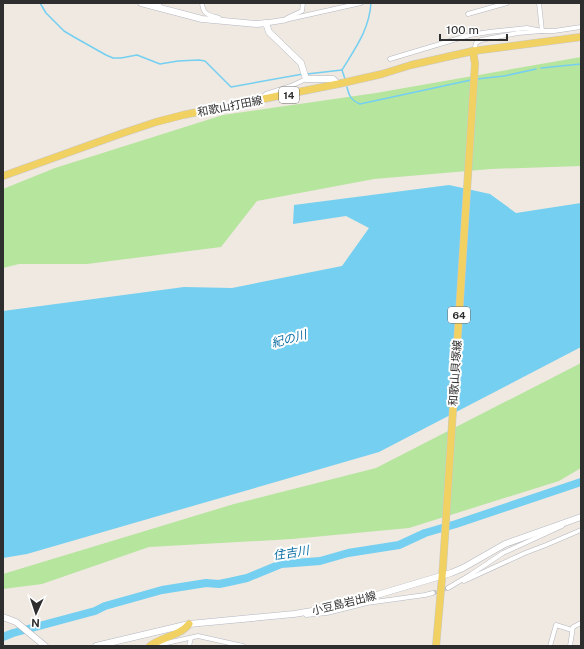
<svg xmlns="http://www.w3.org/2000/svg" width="584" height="649" font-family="'Public Sans','Noto Sans JP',sans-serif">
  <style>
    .green { fill: #b6e59e }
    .water { fill: #75cff0 }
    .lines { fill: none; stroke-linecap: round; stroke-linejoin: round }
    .stream { stroke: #75cff0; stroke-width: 1.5 }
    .river { stroke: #75cff0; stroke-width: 8 }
    .minor-tunnel { stroke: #c8c4bd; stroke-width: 4; stroke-dasharray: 4 2; stroke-linecap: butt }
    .minor-casing { stroke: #b4b7c1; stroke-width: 5 }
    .tertiary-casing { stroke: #b4b7c1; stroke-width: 6 }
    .secondary-casing { stroke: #b4b7c1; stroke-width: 7 }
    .primary-casing { stroke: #c9c9c9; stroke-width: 8 }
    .minor { stroke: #fff; stroke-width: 4 }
    .tertiary { stroke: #fff; stroke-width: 5 }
    .secondary { stroke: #fff; stroke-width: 6 }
    .primary { stroke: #f2d163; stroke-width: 7 }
    .labels { text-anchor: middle; stroke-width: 4; stroke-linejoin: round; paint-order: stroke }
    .shield { fill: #fff; stroke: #6d6d6d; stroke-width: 1 }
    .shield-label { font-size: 10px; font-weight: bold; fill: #2e2e2e }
    .street-label { font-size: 11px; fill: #2e2e2e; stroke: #fff }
    .water-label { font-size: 12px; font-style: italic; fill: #0d6fa3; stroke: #fff }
  </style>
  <rect width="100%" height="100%" fill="#efe9e1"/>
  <g class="green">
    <polygon points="581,57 581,166 491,169 374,179 257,201 221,247 87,264 19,264 3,268 3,189 55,168 223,115 376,93"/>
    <polygon points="581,363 581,468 559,481 409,528 292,539 149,547 42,584 3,589 3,574 234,504 376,468"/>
  </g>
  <polygon class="water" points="449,185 490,194 516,213 581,203 581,347 379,452 27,554 3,558 3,311 184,287 232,288 342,266 369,228 346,216 293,224 294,205"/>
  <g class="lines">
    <g class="stream">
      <polyline points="40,3 46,13 64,31 74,37 106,55 113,58 121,58 137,55 160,64 178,61 199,60 205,61 231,87 303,74"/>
      <polyline points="541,68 581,64"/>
      <polyline points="307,74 342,70"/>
      <path d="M345 79 342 70C356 47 369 30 371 3"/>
      <polyline points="477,79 504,76 536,69"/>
      <path d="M347 87C349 96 351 100 360 104L471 80"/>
    </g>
    <polyline class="river" points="3,637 13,633 95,611 105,606 162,590 206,583 219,584 229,582 247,578 281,564 320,561 348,553 399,545 425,533 456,524 581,482"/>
    <polyline class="minor-tunnel" points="433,593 448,588"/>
    <g class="minor-casing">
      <g id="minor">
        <polyline points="158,3 162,9"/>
        <path d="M202 3C203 15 209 15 219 18L220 21"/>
        <polyline points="468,14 507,3"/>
        <polyline points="287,18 302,11 303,3"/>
        <polyline points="285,20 361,3"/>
        <polyline points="474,51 476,43 481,40 518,33 542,31 539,3"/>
        <polyline points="390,59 470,35 489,32 527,28 542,31 554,31 581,27"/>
        <polyline points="261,98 266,94 291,86 306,79"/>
        <polyline points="464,581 525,553 546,545 581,530"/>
        <polyline points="448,588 470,575 503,553 562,526"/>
        <polyline points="306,615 327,613 367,603 425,595 433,593"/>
        <polyline points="153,646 198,636 243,646"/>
        <polyline points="189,646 191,638"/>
        <polyline points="550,646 556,625 572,630"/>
        <polyline points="570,646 573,627 581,623"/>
      </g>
    </g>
    <g class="tertiary-casing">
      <polyline id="tertiary" points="266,23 285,20"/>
    </g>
    <g class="secondary-casing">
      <g id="secondary">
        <polyline points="141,3 202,19 257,24 266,23 269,32 301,63 306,79 333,79 338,84"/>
        <polyline points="3,617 16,622 45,646"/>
        <polyline points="96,646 189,624 294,614 324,609 350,603 451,573 463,568 505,544 581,517"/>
      </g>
    </g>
    <g class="primary-casing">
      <g id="primary">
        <polyline points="3,176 123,133 156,122 183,115 338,84 382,74 411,65 473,51 581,37"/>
        <path d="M150 646C161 637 180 636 189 624"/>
        <polyline points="436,646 443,566 475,64 473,51"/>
      </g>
    </g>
    <use href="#minor" class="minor"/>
    <use href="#tertiary" class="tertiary"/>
    <use href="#secondary" class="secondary"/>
    <use href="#primary" class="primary"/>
  </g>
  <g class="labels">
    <g class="shield">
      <rect x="279" y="87" width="20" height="16" rx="3"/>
      <rect x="448" y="307" width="22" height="16" rx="3"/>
    </g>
    <g class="shield-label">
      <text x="289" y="99">14</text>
      <text x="459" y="319">64</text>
    </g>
    <g class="street-label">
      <text transform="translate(230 106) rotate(-11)" y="4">和歌山打田線</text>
      <text transform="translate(455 373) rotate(-86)" y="4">和歌山貝塚線</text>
      <text transform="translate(344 603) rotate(-14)" y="4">小豆島岩出線</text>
    </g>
    <g class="water-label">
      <text transform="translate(289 339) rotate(-15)" y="4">紀の川</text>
      <text transform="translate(291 553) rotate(-9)" y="4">住吉川</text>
    </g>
  </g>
  <rect width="584" height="649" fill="none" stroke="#2e2e2e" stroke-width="8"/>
  <g transform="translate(36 613) rotate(183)" stroke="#ffffff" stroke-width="3" paint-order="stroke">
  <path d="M0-3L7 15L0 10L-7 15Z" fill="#2e2e2e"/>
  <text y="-6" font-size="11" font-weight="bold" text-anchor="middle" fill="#2e2e2e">N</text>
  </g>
  <path d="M440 34v6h67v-6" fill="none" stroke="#2e2e2e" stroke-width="2"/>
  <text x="446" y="34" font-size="12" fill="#2e2e2e" stroke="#ffffff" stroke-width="3" paint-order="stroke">100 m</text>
</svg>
